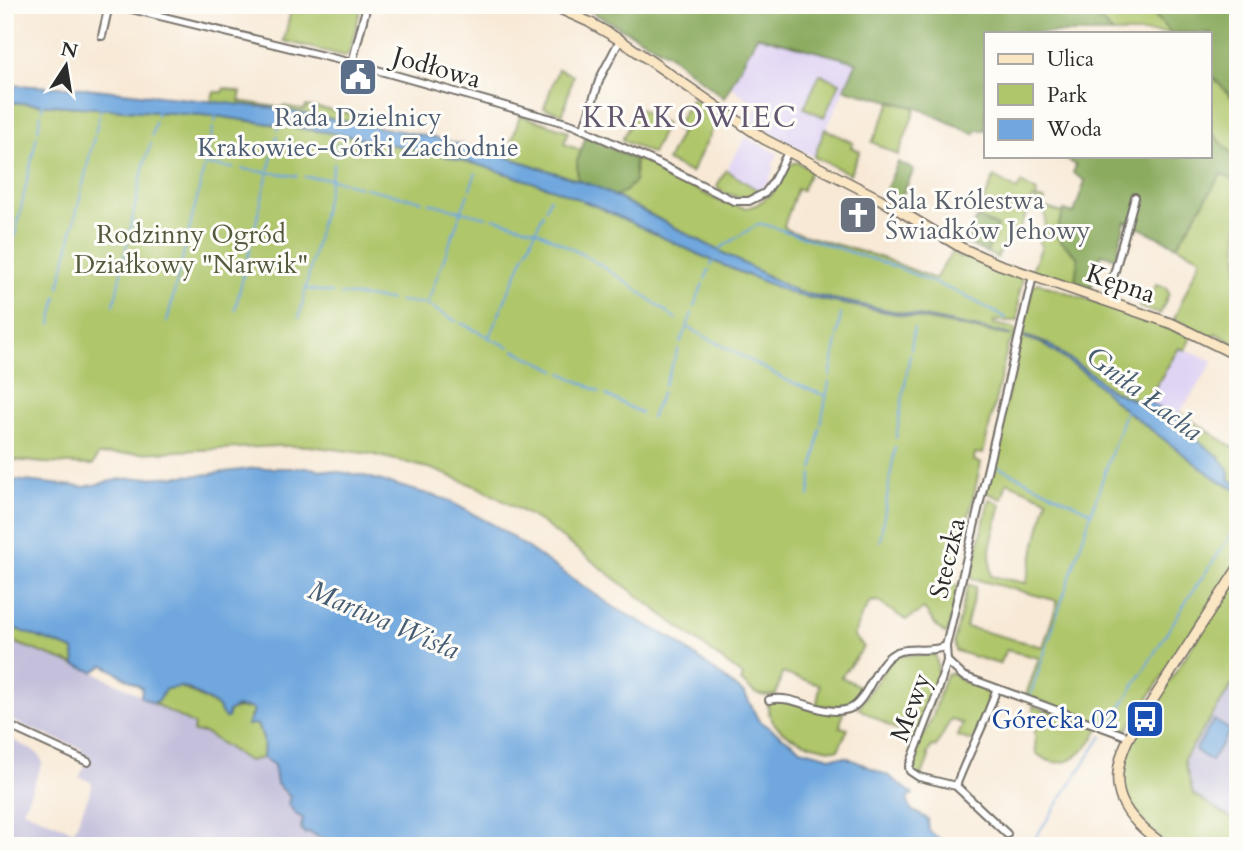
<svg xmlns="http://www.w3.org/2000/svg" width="1243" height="851" font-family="Cardo,serif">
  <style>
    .built { fill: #e0d4f4 }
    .industrial { fill: #c4c0db }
    .green { fill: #afc66b; stroke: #6d784b; stroke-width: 2 }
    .forest { fill: #8bab5f; stroke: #5b6b45; stroke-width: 2 }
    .water { fill: #70a7de; stroke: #4e6984; stroke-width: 2 }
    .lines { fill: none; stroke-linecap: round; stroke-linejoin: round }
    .stream { stroke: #70a7de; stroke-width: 2 }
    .street-casing { stroke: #736e67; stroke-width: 10 }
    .secondary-casing { stroke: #736e67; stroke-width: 12 }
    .street { stroke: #fff; stroke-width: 6 }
    .secondary { stroke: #fbe6c4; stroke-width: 9 }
    .labels { text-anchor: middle; stroke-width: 6; stroke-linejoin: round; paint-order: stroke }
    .street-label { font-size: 26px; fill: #2b2b2b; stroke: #fdfcf7 }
    .service-label { font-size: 26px; fill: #4e5e75; stroke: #fdfcf7 }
    .worship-label { font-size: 26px; fill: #5b616d; stroke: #fdfcf7; text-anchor: start }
    .park-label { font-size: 26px; fill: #535a3e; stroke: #fdfcf7 }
    .transit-label { font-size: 26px; fill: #164399; stroke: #fdfcf7; text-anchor: end }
    .water-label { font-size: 28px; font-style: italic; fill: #475d73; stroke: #fdfcf7 }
    .quarter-label { font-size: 30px; letter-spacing: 2px; fill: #645870; stroke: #fdfcf7 }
  </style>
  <rect width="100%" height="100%" fill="#fdfcf7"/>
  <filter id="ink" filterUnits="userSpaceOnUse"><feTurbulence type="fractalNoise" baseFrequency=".0143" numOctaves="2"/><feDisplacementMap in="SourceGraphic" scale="14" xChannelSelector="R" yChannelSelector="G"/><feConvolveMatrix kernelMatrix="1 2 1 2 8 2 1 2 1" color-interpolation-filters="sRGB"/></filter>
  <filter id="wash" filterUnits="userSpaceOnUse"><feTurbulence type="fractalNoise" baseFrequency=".00686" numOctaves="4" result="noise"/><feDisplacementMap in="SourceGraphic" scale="28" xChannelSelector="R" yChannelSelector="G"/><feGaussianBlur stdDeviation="1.57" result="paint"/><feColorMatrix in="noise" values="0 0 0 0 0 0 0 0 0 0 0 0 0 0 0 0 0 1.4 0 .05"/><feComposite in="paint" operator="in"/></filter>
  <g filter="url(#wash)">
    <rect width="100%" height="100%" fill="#f8e9d6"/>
    <g class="built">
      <polygon points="757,36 857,62 814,157 749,120 758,106 730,86"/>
      <polygon points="746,137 778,154 772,165 774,167 767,184 759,191 726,170"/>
      <polygon points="1179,347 1214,361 1176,418 1147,401"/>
    </g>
    <g class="industrial">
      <polygon points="5,639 100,675 168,709 194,725 193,732 205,733 248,761 263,758 274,765 282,792 290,797 303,818 301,828 340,846 5,846 5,736 37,753 43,762 23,810 74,831 92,787 91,782 79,777 89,759 80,754 82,749 5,718"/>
      <polygon points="1238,676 1238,823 1193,794 1184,759"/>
    </g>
    <g class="green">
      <polygon points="292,5 362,5 349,53 345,56 284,41"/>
      <polygon points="1085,5 1145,5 1171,33 1113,33"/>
      <polygon points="558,69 573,75 563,114 544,108"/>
      <polygon points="820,74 840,83 824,117 804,108"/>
      <polygon points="1210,74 1238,104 1238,160 1210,131"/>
      <polygon points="224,88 241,92 239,101 283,108 283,106 304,110 306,106 355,114 353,123 273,108 211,102 214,92 223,92"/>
      <polygon points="692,98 720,115 691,173 667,161 681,132 675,128"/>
      <path d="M5 102 216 116 339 134 442 155 479 165 554 189 598 207 713 261 796 295 1011 336 1008 334 798 292 615 196 636 172 634 159 643 161 719 201 746 208 756 205 773 193 786 166 797 162 811 170 802 190 797 189 784 226 789 231 880 257 935 279 954 249 956 255 961 258 967 255 1017 276 1023 280 1019 293 1018 321H994V324L1013 328 1016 331 1015 338 1008 345 983 454 975 453 974 461 981 463 965 533 947 580 958 587 947 635 938 628 924 609 906 620 877 601 870 602 860 619 854 636 864 647 841 677 863 688C850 707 839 708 817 705L820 685 782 673 776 695C760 698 753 693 741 681L743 676 541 522 480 488 432 469 371 454 309 446H278L98 455 93 465 44 463 5 459Z"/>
      <polygon points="891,102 916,108 898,155 872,142"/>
      <polygon points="638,108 666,124 652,154 622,140"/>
      <polygon points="520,115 568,131 564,144 581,150 577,162 578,180 507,157"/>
      <polygon points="825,129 853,143 851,147 860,151 850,174 814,157"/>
      <path d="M726 170 759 191C745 201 733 197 719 190L717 186Z"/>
      <polygon points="1221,173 1238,182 1238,351 1230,347 1232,342 1215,333 1212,338 1174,319 1201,258 1177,246"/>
      <path d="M994 177 1017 190 1021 183 1037 192 1036 198 1045 200 1043 207 1063 213 1055 235 1078 258C1078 268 1074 275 1076 284L1032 270 1042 246 1039 243C1046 226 1051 210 1033 198L1017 235 1009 232 997 258 987 253 997 227 977 218Z"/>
      <path d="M1038 283 1146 319 1191 337 1185 350 1179 348 1147 401C1097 397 1071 345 1024 336L1025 338 1041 343 1085 373 1119 405 1216 479 1238 490V562L1127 730 1082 718 1026 695 1039 658 1006 650 999 664 956 651 954 642 968 584 976 587 966 627 1043 647 1058 601 971 578 989 499 1001 504 990 549 991 576 1026 583 1047 499 1007 482 1002 499 985 492 1033 286Z"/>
      <polygon points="1156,285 1165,287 1169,293 1160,314 1139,307 1151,295"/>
      <polygon points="1180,413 1236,449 1238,447 1238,485 1230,480 1219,457 1192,436 1176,418"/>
      <path d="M1238 574V676L1184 759 1193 794 1238 823V846C1221 846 1188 849 1172 846 1164 844 1156 836 1151 830 1122 802 1116 788 1127 748Z"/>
      <polygon points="5,625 74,650 75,665 5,639"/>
      <path d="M935 654C945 685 928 714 916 741L858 708 890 662 898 656Z"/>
      <path d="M953 673 962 681 989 690C993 708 980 726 972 741L957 736 963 724 951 719 936 747 932 746 927 755 929 757 922 775 913 773 911 767 913 759 933 716 944 679 947 675Z"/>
      <path d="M181 687 217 706 225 718C231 705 239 710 251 708L254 711 250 716C261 730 266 740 263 758L248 761 205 733 193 732 194 725 153 703 158 701 165 689Z"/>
      <path d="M775 699 843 712 840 727 848 729 838 750C812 747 765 735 768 702Z"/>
      <path d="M1033 706 1100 728C1086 751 1064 777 1036 753Z"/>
    </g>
    <g class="forest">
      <polygon points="579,5 1085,5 1113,33 986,33 986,130 977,130 974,134 918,108 844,89 857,62 757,36 724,98 667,53"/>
      <polygon points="1145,5 1238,5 1238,104 1210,74 1210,33 1171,33"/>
      <path d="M1210 131 1238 160V182L1221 174 1177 246 1125 221 1116 258 1101 254 1091 289 1076 284C1074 274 1078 268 1078 258L1055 235 1064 210 1074 213 1085 181 1073 173 1076 165 1060 156H1210Z"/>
      <polygon points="586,136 634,159 635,181 626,191 615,196 578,180 577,162"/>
      <polygon points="898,162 914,170 899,202 884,194"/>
      <polygon points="977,218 997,226 987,253 965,243"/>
    </g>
    <g class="water">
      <polygon points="5,85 85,88 272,108 433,137 507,157 595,186 798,292 1012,335 796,295 713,261 598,207 554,189 479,165 442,155 339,134 216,116 5,102"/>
      <polygon points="1024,336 1048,344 1096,377 1108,389 1133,400 1147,401 1176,418 1192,436 1219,457 1228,468 1230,480 1237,484 1238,490 1216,479 1119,405 1085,373 1041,343 1025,338"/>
      <path d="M256 468H309L361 475 445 499 496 526 615 608 673 639 745 694 759 721 801 749 831 757H846L889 776 913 794 907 799 911 810 928 819 929 831 948 846H340L308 832 305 834 301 828 303 818 297 815 288 804 290 797 277 784 274 765 263 758C264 746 265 733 256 724L247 725 254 711 251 708 236 707 228 712V718H225L217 706 187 688 181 687 165 689 160 699 153 703 141 697 142 688 104 665 94 672 75 665 74 650 5 625V479L84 487 121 479 202 475Z"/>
      <polygon points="1214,720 1230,730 1211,761 1195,750"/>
    </g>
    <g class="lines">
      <g class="stream">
        <polyline points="42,109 43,103"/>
        <polyline points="100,112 101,107"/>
        <polyline points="157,116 157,111"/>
        <polyline points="215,122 216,116"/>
        <polyline points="38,130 41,114"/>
        <polyline points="278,130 279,125"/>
        <polyline points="95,133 99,117"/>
        <polyline points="152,136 155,122"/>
        <polyline points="210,143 213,128"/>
        <polyline points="273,150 277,136"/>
        <polyline points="335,157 338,144"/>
        <polyline points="206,165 233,168"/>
        <polyline points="242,169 297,176"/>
        <polyline points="305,177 331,179 360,187"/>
        <polyline points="365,188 422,201"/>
        <polyline points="470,189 476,173"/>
        <polyline points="429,203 486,217"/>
        <polyline points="546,208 550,198"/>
        <polyline points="493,218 536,230 589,258 628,283 676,319"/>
        <polyline points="719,249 758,224 763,224 896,267 961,294 1006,318"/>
        <polyline points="527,250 543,214"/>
        <polyline points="711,265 713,261"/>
        <polyline points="7,271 37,136"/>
        <polyline points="705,279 709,270"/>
        <polyline points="59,288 94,137"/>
        <polyline points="306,289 332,293"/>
        <polyline points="341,294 390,300"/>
        <polyline points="399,301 427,304 468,194"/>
        <polyline points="114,305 144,164 151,143"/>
        <polyline points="427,305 456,321"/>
        <polyline points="694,306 703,284"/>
        <polyline points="235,310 272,156"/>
        <polyline points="692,313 687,327 786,380 826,396"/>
        <polyline points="299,318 334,164"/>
        <polyline points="167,322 209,148"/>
        <polyline points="461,323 489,337 525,254"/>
        <polyline points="51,324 57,296"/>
        <polyline points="837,336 841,314"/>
        <polyline points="489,338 509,347"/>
        <polyline points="680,343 686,328"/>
        <polyline points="911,349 914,328"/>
        <polyline points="514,350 556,370"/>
        <polyline points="562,373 600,392"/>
        <polyline points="830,376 837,340"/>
        <polyline points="664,386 678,349"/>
        <polyline points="606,395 641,413"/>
        <polyline points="651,418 662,392"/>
        <polyline points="821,424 829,382"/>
        <polyline points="896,438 910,354"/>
        <polyline points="998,467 1091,512"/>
        <polyline points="813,469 820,428"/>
        <polyline points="809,496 812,474"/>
        <polyline points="880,541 895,447"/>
        <polyline points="1030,696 1126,409"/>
        <polyline points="1111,723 1189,597 1238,525"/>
        <polyline points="1030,846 1102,736"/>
      </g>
    </g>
  </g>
  <g filter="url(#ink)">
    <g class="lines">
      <g class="street-casing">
        <g id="street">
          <polyline points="115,5 352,63 573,125 653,161 734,201 749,201 765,193 773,182 788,152"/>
          <polyline points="102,36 109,5"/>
          <polyline points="352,63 367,5"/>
          <polyline points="584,128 600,78 620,40"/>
          <polyline points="1107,300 1135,197"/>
          <polyline points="947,661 963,676 1129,737"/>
          <path d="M769 700C794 693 822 718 849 709 867 703 874 665 893 654 908 645 930 654 946 646"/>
          <polyline points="5,724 88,762"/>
          <path d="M956 786C968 753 986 723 996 690"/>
          <polyline points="1007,834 956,786 919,777 910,771 909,767 936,697 947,661 946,646 1033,276"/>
        </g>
      </g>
      <g class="secondary-casing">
        <g id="secondary">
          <polyline points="551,5 589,22 620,40 764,139 880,199 962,248 998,264 1173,324 1238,356"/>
          <path d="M1166 846C1122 817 1104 788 1129 737L1238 568"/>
        </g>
      </g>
      <use href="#street" class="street"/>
      <use href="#secondary" class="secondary"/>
    </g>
  </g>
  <defs>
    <g id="civic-square" transform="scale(2.0125)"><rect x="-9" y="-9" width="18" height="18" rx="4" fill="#5c6f8a" stroke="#fdfcf7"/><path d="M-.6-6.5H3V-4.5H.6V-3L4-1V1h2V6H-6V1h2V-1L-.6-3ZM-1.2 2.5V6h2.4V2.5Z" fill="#fff"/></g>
    <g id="church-square" transform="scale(2.0125)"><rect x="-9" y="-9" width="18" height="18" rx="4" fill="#6b7280" stroke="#fdfcf7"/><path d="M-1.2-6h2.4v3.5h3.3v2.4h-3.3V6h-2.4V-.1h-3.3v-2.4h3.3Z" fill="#fff"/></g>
    <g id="bus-square" transform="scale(2.0125)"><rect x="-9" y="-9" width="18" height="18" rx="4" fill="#1a4fb4" stroke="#fdfcf7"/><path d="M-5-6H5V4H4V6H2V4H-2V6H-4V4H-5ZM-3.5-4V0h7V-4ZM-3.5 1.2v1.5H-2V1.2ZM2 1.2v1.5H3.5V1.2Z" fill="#fff"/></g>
  </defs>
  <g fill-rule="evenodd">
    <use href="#civic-square" x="358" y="77"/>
    <use href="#church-square" x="858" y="215"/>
    <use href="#bus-square" x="1145" y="719"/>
  </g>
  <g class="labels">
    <g class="street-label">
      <text transform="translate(437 67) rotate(16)" y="9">Jodłowa</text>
      <text transform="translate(1121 283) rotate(19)" y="9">Kępna</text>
      <text transform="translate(947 558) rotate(-77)" y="9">Steczka</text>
      <text transform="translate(910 707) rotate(-70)" y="9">Mewy</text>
    </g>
    <g class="service-label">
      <text x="358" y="126">Rada Dzielnicy<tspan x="358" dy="30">Krakowiec-Górki Zachodnie</tspan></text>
    </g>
    <g class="worship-label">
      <text x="885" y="209">Sala Królestwa<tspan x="885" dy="30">Świadków Jehowy</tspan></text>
    </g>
    <g class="park-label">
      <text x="191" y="243">Rodzinny Ogród<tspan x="191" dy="30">Działkowy "Narwik"</tspan></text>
    </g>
    <g class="transit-label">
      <text x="1118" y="728">Górecka 02</text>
    </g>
    <g class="water-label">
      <text transform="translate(1145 393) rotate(37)" y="10">Gniła Łacha</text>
      <text transform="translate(384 619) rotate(23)" y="10">Martwa Wisła</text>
    </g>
    <g class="quarter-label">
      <text x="690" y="127">KRAKOWIEC</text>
    </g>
  </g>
  <rect width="1243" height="851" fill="none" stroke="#fdfcf7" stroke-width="28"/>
  <rect x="984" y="32" width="228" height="126" fill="#fdfcf7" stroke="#a9a8a5" stroke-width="2"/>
  <rect x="998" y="54" width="35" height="10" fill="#fbe6c4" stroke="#a9a8a5" stroke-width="2"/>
  <text x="1047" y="66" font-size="21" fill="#2b2b2b">Ulica</text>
  <rect x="998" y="84" width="35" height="21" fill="#afc66b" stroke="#a9a8a5" stroke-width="2"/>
  <text x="1047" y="102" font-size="21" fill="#2b2b2b">Park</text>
  <rect x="998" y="119" width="35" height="21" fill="#70a7de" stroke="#a9a8a5" stroke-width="2"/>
  <text x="1047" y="136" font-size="21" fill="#2b2b2b">Woda</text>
  <g transform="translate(66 66) rotate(12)" stroke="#fdfcf7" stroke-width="5" paint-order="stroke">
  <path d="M0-5L12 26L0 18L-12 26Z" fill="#2b2b2b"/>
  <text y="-10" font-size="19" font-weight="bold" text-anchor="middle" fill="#2b2b2b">N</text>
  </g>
</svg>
